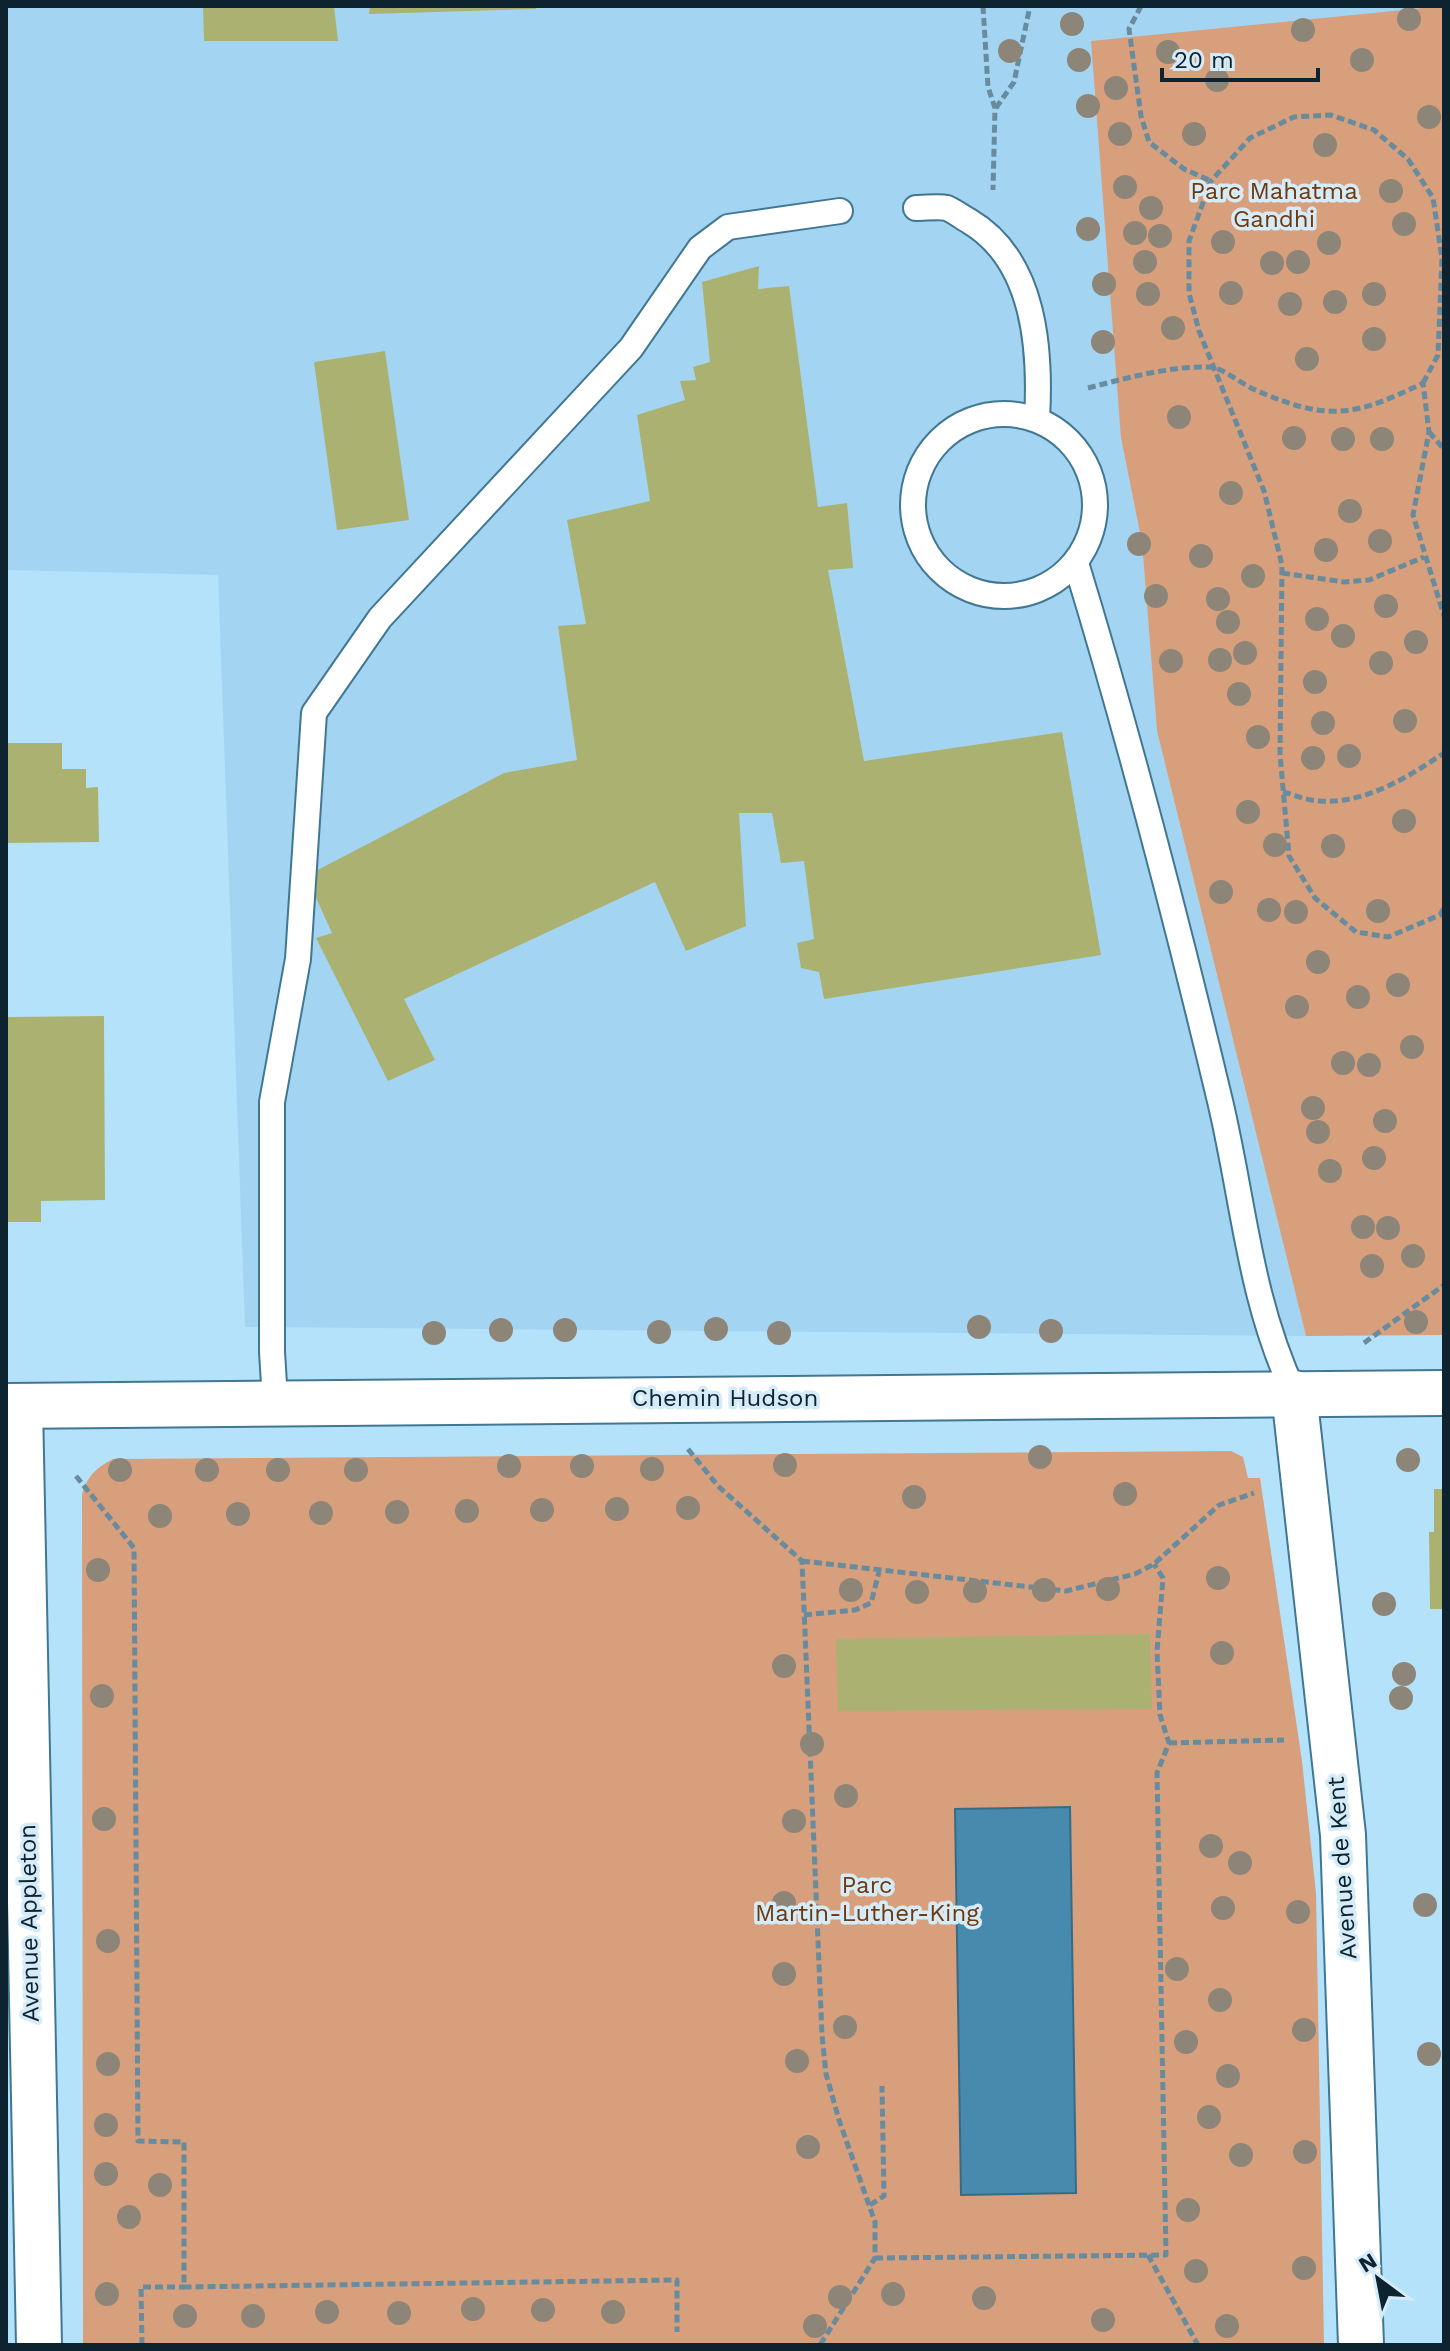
<svg xmlns="http://www.w3.org/2000/svg" width="1450" height="2351" font-family="'Work Sans',sans-serif">
  <style>
    .built { fill: #a3d5f2 }
    .green { fill: #d79f7b }
    .water { fill: #478aad; stroke: #366b88; stroke-width: 2 }
    .building { fill: #abb271 }
    .lines { fill: none; stroke-linecap: round; stroke-linejoin: round }
    .lane-casing { stroke: #407793; stroke-width: 28 }
    .street-casing { stroke: #407793; stroke-width: 48 }
    .path { stroke: #688b9e; stroke-width: 5; stroke-dasharray: 8 4; stroke-linecap: butt }
    .lane { stroke: #fff; stroke-width: 24 }
    .street { stroke: #fff; stroke-width: 44 }
    .tree { fill: #8e8579 }
    .labels { text-anchor: middle; stroke-width: 7; stroke-linejoin: round; paint-order: stroke }
    .park-label { font-size: 24px; fill: #6f390e; stroke: #d5ebf8 }
    .street-label { font-size: 24px; fill: #0d2430; stroke: #d5ebf8 }
  </style>
  <rect width="100%" height="100%" fill="#b5e2fb"/>
  <polygon class="built" points="6,6 1444,6 1121,438 1142,543 1157,731 1306,1336 245,1327 218,575 6,570"/>
  <g class="green">
    <polygon points="1444,6 1444,1335 1306,1336 1157,731 1142,543 1121,438 1091,41"/>
    <path d="M1231 1451 1243 1457 1248 1478H1260L1302 1761 1316 1893 1324 2345H83L82 1495C87 1476 96 1468 113 1459Z"/>
  </g>
  <polygon class="water" points="1070,1807 1076,2193 961,2195 955,1809"/>
  <g class="building">
    <polygon points="203,6 334,6 338,41 204,41"/>
    <polygon points="370,6 536,6 536,9 369,14"/>
    <polygon points="759,266 758,289 789,286 818,507 847,503 853,568 828,570 864,761 1062,732 1101,955 824,999 819,972 801,968 797,943 814,939 804,861 781,863 772,813 739,813 746,926 686,951 655,882 404,999 435,1060 388,1081 316,938 332,933 306,876 504,773 577,760 558,626 586,624 567,520 650,501 637,415 685,400 680,381 696,380 693,367 710,362 702,282"/>
    <polygon points="385,351 409,520 337,530 314,362"/>
    <polygon points="6,743 62,743 62,769 86,769 86,788 98,787 99,842 6,843"/>
    <polygon points="104,1016 105,1200 41,1201 41,1222 6,1222 6,1017"/>
    <polygon points="1434,1489 1444,1489 1444,1609 1430,1609 1429,1532 1434,1532"/>
    <polygon points="1150,1634 1152,1709 838,1711 836,1639"/>
  </g>
  <g class="lines">
    <g class="lane-casing">
      <g id="lane">
        <path d="M916 208C926 208 939 206 947 208 954 211 962 217 969 221 1035 260 1041 349 1037 419"/>
        <circle cx="1004" cy="505" r="91"/>
        <path d="M1076 563C1130 740 1177 921 1220 1101 1244 1202 1249 1297 1294 1393"/>
        <polyline points="275,1400 272,1352 272,1102 298,959 314,713 380,618 631,348 700,248 728,227 840,211"/>
      </g>
    </g>
    <g class="street-casing">
      <g id="street">
        <polyline points="1294,1393 1343,1835 1361,2345"/>
        <polyline points="6,1406 1444,1393"/>
        <polyline points="20,1406 39,2345"/>
      </g>
    </g>
    <g class="path">
      <polyline points="983,6 988,87 995,108 993,190"/>
      <polyline points="1141,6 1129,29 1141,116 1149,142 1184,169 1211,181"/>
      <polyline points="996,108 1014,82 1030,6"/>
      <polyline points="1423,383 1438,355 1442,258 1433,198 1408,159 1374,130 1331,115 1294,117 1250,138 1211,181 1189,241 1189,293 1199,331 1264,491 1282,565 1280,754 1289,856 1315,898 1356,932 1388,937 1440,915 1444,908"/>
      <path d="M1088 388C1127 378 1169 366 1209 367 1224 368 1240 383 1253 389 1326 421 1352 418 1423 383L1429 432 1413 515 1444 616"/>
      <polyline points="1429,432 1444,449"/>
      <polyline points="1282,573 1344,582 1369,580 1424,557"/>
      <path d="M1283 792C1295 795 1308 801 1320 801 1366 804 1408 777 1444 753"/>
      <polyline points="1364,1343 1444,1285"/>
      <polyline points="688,1449 718,1486 802,1561 822,2035 826,2074 839,2120 875,2222 875,2258 820,2345"/>
      <polyline points="76,1476 134,1548 138,2141 184,2142 184,2287 677,2280 677,2332"/>
      <polyline points="802,1561 1066,1591 1135,1574 1154,1564 1219,1505 1254,1493"/>
      <polyline points="804,1615 855,1610 871,1603 879,1572"/>
      <polyline points="1169,1743 1284,1740"/>
      <polyline points="870,2205 884,2196 882,2086"/>
      <polyline points="1148,2255 1198,2345"/>
      <polyline points="875,2258 1166,2255 1157,1773 1169,1743 1160,1715 1157,1651 1163,1578 1154,1564"/>
      <polyline points="142,2345 141,2287 184,2287"/>
    </g>
    <use href="#lane" class="lane"/>
    <use href="#street" class="street"/>
  </g>
  <g class="tree">
    <circle cx="1409" cy="19" r="12"/>
    <circle cx="1072" cy="24" r="12"/>
    <circle cx="1303" cy="30" r="12"/>
    <circle cx="1010" cy="51" r="12"/>
    <circle cx="1168" cy="52" r="12"/>
    <circle cx="1079" cy="60" r="12"/>
    <circle cx="1362" cy="60" r="12"/>
    <circle cx="1217" cy="80" r="12"/>
    <circle cx="1116" cy="88" r="12"/>
    <circle cx="1088" cy="106" r="12"/>
    <circle cx="1429" cy="117" r="12"/>
    <circle cx="1120" cy="134" r="12"/>
    <circle cx="1194" cy="134" r="12"/>
    <circle cx="1325" cy="145" r="12"/>
    <circle cx="1125" cy="187" r="12"/>
    <circle cx="1391" cy="191" r="12"/>
    <circle cx="1151" cy="208" r="12"/>
    <circle cx="1404" cy="224" r="12"/>
    <circle cx="1088" cy="229" r="12"/>
    <circle cx="1135" cy="233" r="12"/>
    <circle cx="1160" cy="236" r="12"/>
    <circle cx="1223" cy="242" r="12"/>
    <circle cx="1329" cy="243" r="12"/>
    <circle cx="1145" cy="262" r="12"/>
    <circle cx="1298" cy="262" r="12"/>
    <circle cx="1272" cy="263" r="12"/>
    <circle cx="1104" cy="284" r="12"/>
    <circle cx="1231" cy="293" r="12"/>
    <circle cx="1148" cy="294" r="12"/>
    <circle cx="1374" cy="294" r="12"/>
    <circle cx="1335" cy="302" r="12"/>
    <circle cx="1290" cy="304" r="12"/>
    <circle cx="1173" cy="328" r="12"/>
    <circle cx="1374" cy="339" r="12"/>
    <circle cx="1103" cy="342" r="12"/>
    <circle cx="1307" cy="359" r="12"/>
    <circle cx="1179" cy="417" r="12"/>
    <circle cx="1294" cy="438" r="12"/>
    <circle cx="1343" cy="439" r="12"/>
    <circle cx="1382" cy="439" r="12"/>
    <circle cx="1231" cy="493" r="12"/>
    <circle cx="1350" cy="511" r="12"/>
    <circle cx="1380" cy="541" r="12"/>
    <circle cx="1139" cy="544" r="12"/>
    <circle cx="1326" cy="550" r="12"/>
    <circle cx="1201" cy="556" r="12"/>
    <circle cx="1253" cy="576" r="12"/>
    <circle cx="1156" cy="596" r="12"/>
    <circle cx="1218" cy="599" r="12"/>
    <circle cx="1386" cy="606" r="12"/>
    <circle cx="1317" cy="619" r="12"/>
    <circle cx="1228" cy="622" r="12"/>
    <circle cx="1343" cy="636" r="12"/>
    <circle cx="1416" cy="642" r="12"/>
    <circle cx="1245" cy="653" r="12"/>
    <circle cx="1220" cy="660" r="12"/>
    <circle cx="1171" cy="661" r="12"/>
    <circle cx="1381" cy="663" r="12"/>
    <circle cx="1315" cy="682" r="12"/>
    <circle cx="1239" cy="694" r="12"/>
    <circle cx="1405" cy="721" r="12"/>
    <circle cx="1323" cy="723" r="12"/>
    <circle cx="1258" cy="737" r="12"/>
    <circle cx="1349" cy="756" r="12"/>
    <circle cx="1313" cy="758" r="12"/>
    <circle cx="1248" cy="812" r="12"/>
    <circle cx="1404" cy="821" r="12"/>
    <circle cx="1275" cy="845" r="12"/>
    <circle cx="1333" cy="846" r="12"/>
    <circle cx="1221" cy="892" r="12"/>
    <circle cx="1269" cy="910" r="12"/>
    <circle cx="1378" cy="911" r="12"/>
    <circle cx="1296" cy="912" r="12"/>
    <circle cx="1318" cy="962" r="12"/>
    <circle cx="1398" cy="985" r="12"/>
    <circle cx="1358" cy="997" r="12"/>
    <circle cx="1297" cy="1007" r="12"/>
    <circle cx="1412" cy="1047" r="12"/>
    <circle cx="1343" cy="1063" r="12"/>
    <circle cx="1369" cy="1065" r="12"/>
    <circle cx="1313" cy="1108" r="12"/>
    <circle cx="1385" cy="1121" r="12"/>
    <circle cx="1318" cy="1132" r="12"/>
    <circle cx="1374" cy="1158" r="12"/>
    <circle cx="1330" cy="1171" r="12"/>
    <circle cx="1363" cy="1227" r="12"/>
    <circle cx="1388" cy="1228" r="12"/>
    <circle cx="1413" cy="1256" r="12"/>
    <circle cx="1372" cy="1266" r="12"/>
    <circle cx="1416" cy="1322" r="12"/>
    <circle cx="979" cy="1327" r="12"/>
    <circle cx="716" cy="1329" r="12"/>
    <circle cx="501" cy="1330" r="12"/>
    <circle cx="565" cy="1330" r="12"/>
    <circle cx="1051" cy="1331" r="12"/>
    <circle cx="659" cy="1332" r="12"/>
    <circle cx="434" cy="1333" r="12"/>
    <circle cx="779" cy="1333" r="12"/>
    <circle cx="1040" cy="1457" r="12"/>
    <circle cx="1408" cy="1460" r="12"/>
    <circle cx="785" cy="1465" r="12"/>
    <circle cx="509" cy="1466" r="12"/>
    <circle cx="582" cy="1466" r="12"/>
    <circle cx="652" cy="1469" r="12"/>
    <circle cx="120" cy="1470" r="12"/>
    <circle cx="207" cy="1470" r="12"/>
    <circle cx="278" cy="1470" r="12"/>
    <circle cx="356" cy="1470" r="12"/>
    <circle cx="1125" cy="1494" r="12"/>
    <circle cx="914" cy="1497" r="12"/>
    <circle cx="688" cy="1508" r="12"/>
    <circle cx="617" cy="1509" r="12"/>
    <circle cx="542" cy="1510" r="12"/>
    <circle cx="467" cy="1511" r="12"/>
    <circle cx="397" cy="1512" r="12"/>
    <circle cx="321" cy="1513" r="12"/>
    <circle cx="238" cy="1514" r="12"/>
    <circle cx="160" cy="1516" r="12"/>
    <circle cx="98" cy="1570" r="12"/>
    <circle cx="1218" cy="1578" r="12"/>
    <circle cx="1108" cy="1589" r="12"/>
    <circle cx="851" cy="1590" r="12"/>
    <circle cx="1044" cy="1590" r="12"/>
    <circle cx="975" cy="1591" r="12"/>
    <circle cx="917" cy="1592" r="12"/>
    <circle cx="1384" cy="1604" r="12"/>
    <circle cx="1222" cy="1653" r="12"/>
    <circle cx="784" cy="1666" r="12"/>
    <circle cx="1404" cy="1674" r="12"/>
    <circle cx="102" cy="1696" r="12"/>
    <circle cx="1401" cy="1698" r="12"/>
    <circle cx="812" cy="1744" r="12"/>
    <circle cx="846" cy="1796" r="12"/>
    <circle cx="104" cy="1819" r="12"/>
    <circle cx="794" cy="1821" r="12"/>
    <circle cx="1211" cy="1846" r="12"/>
    <circle cx="1240" cy="1863" r="12"/>
    <circle cx="784" cy="1903" r="12"/>
    <circle cx="1425" cy="1905" r="12"/>
    <circle cx="1223" cy="1908" r="12"/>
    <circle cx="1298" cy="1912" r="12"/>
    <circle cx="108" cy="1941" r="12"/>
    <circle cx="1177" cy="1969" r="12"/>
    <circle cx="784" cy="1974" r="12"/>
    <circle cx="1220" cy="2000" r="12"/>
    <circle cx="845" cy="2027" r="12"/>
    <circle cx="1304" cy="2030" r="12"/>
    <circle cx="1186" cy="2042" r="12"/>
    <circle cx="1429" cy="2054" r="12"/>
    <circle cx="797" cy="2061" r="12"/>
    <circle cx="108" cy="2064" r="12"/>
    <circle cx="1228" cy="2076" r="12"/>
    <circle cx="1209" cy="2117" r="12"/>
    <circle cx="106" cy="2125" r="12"/>
    <circle cx="808" cy="2147" r="12"/>
    <circle cx="1305" cy="2152" r="12"/>
    <circle cx="1241" cy="2155" r="12"/>
    <circle cx="106" cy="2174" r="12"/>
    <circle cx="160" cy="2185" r="12"/>
    <circle cx="1188" cy="2210" r="12"/>
    <circle cx="129" cy="2217" r="12"/>
    <circle cx="1304" cy="2268" r="12"/>
    <circle cx="1196" cy="2271" r="12"/>
    <circle cx="107" cy="2294" r="12"/>
    <circle cx="893" cy="2294" r="12"/>
    <circle cx="840" cy="2297" r="12"/>
    <circle cx="984" cy="2298" r="12"/>
    <circle cx="473" cy="2309" r="12"/>
    <circle cx="543" cy="2310" r="12"/>
    <circle cx="327" cy="2312" r="12"/>
    <circle cx="613" cy="2312" r="12"/>
    <circle cx="399" cy="2313" r="12"/>
    <circle cx="185" cy="2316" r="12"/>
    <circle cx="253" cy="2316" r="12"/>
    <circle cx="1103" cy="2320" r="12"/>
    <circle cx="815" cy="2326" r="12"/>
    <circle cx="1227" cy="2326" r="12"/>
  </g>
  <g class="labels">
    <g class="park-label">
      <text x="1274" y="199">Parc Mahatma<tspan x="1274" dy="28">Gandhi</tspan></text>
      <text x="867" y="1893">Parc<tspan x="867" dy="28">Martin-Luther-King</tspan></text>
    </g>
    <g class="street-label">
      <text x="725" y="1406">Chemin Hudson</text>
      <text transform="translate(1342 1868) rotate(-94)" y="8">Avenue de Kent</text>
      <text transform="translate(29 1923) rotate(-91)" y="8">Avenue Appleton</text>
    </g>
  </g>
  <rect width="1450" height="2351" fill="none" stroke="#0d2430" stroke-width="16"/>
  <g transform="translate(1378 2279) rotate(328)" stroke="#d5ebf8" stroke-width="6" paint-order="stroke">
  <path d="M0-6L14 30L0 20L-14 30Z" fill="#0d2430"/>
  <text y="-12" font-size="22" font-weight="bold" text-anchor="middle" fill="#0d2430">N</text>
  </g>
  <path d="M1162 68v12h156v-12" fill="none" stroke="#0d2430" stroke-width="4"/>
  <text x="1174" y="68" font-size="24" fill="#0d2430" stroke="#d5ebf8" stroke-width="6" paint-order="stroke">20 m</text>
</svg>
